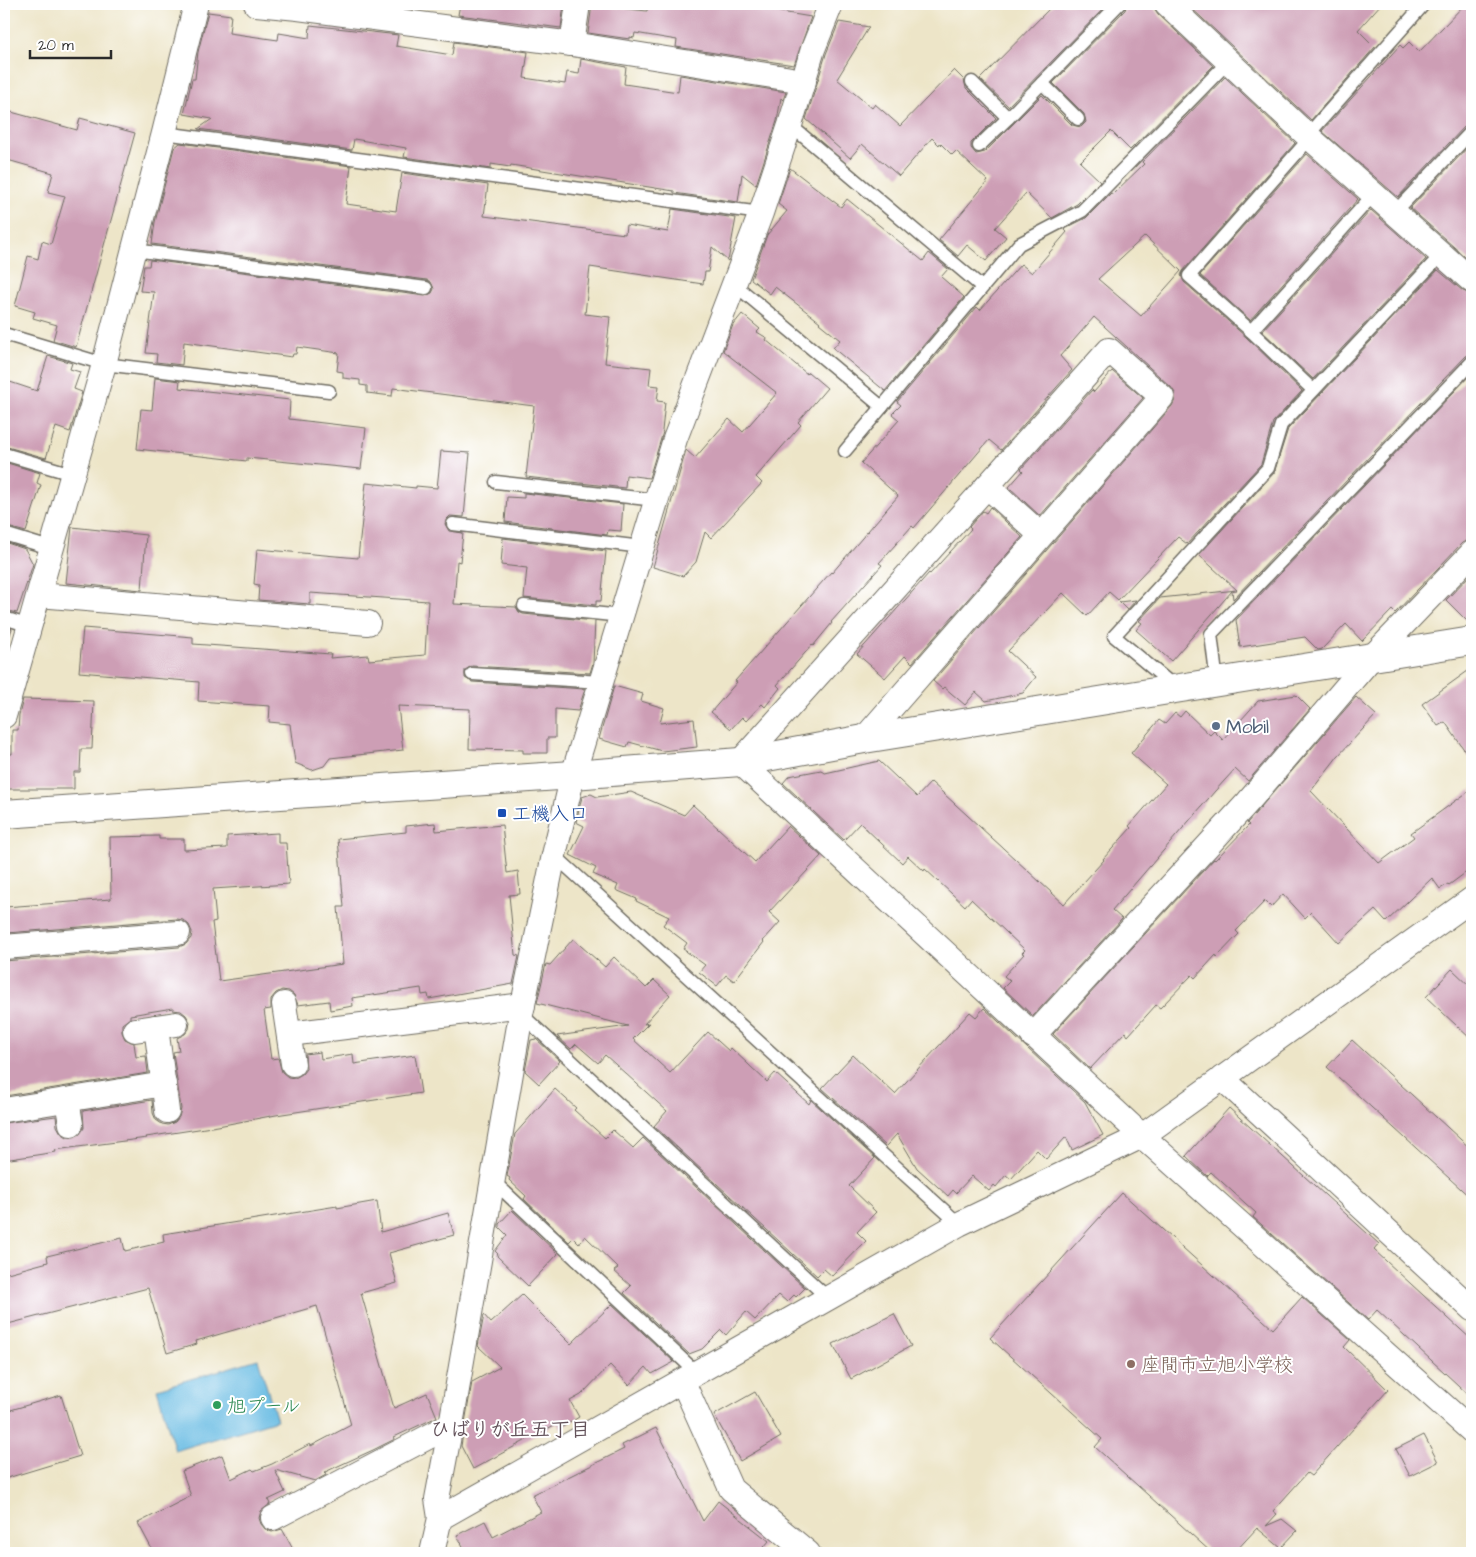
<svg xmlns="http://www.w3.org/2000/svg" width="1476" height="1557" font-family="'Architects Daughter','Klee One',sans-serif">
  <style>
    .water { fill: #65bae2; stroke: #487286 }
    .building { fill: #cd9eb5; fill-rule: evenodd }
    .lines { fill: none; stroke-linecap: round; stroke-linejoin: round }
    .service-casing { stroke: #6f6c62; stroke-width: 15 }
    .minor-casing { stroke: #6f6c62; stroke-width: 26 }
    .tertiary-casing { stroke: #6f6c62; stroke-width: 30 }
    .service { stroke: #fff; stroke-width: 12 }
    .minor { stroke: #fff; stroke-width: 24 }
    .tertiary { stroke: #fff; stroke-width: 28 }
    .service-dot { fill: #5c6f8a; stroke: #fff; stroke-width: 2 }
    .transit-dot { fill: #1a4fb4; stroke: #fff; stroke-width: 2 }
    .education-dot { fill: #8d6e63; stroke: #fff; stroke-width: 2 }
    .leisure-dot { fill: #2e9e5b; stroke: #fff; stroke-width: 2 }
    .labels { text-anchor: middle; stroke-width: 4; stroke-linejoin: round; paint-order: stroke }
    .service-label { font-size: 19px; fill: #4e5e75; stroke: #fff; text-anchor: start }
    .transit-label { font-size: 19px; fill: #164399; stroke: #fff; text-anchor: start }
    .education-label { font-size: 19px; fill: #785e54; stroke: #fff; text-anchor: start }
    .leisure-label { font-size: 19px; fill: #27864d; stroke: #fff; text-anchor: start }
    .neighbourhood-label { font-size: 20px; font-weight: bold; fill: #64535b; stroke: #fff }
  </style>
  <rect width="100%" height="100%" fill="#fff"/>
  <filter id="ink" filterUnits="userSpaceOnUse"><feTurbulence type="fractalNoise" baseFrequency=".02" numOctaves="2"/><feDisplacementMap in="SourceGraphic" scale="10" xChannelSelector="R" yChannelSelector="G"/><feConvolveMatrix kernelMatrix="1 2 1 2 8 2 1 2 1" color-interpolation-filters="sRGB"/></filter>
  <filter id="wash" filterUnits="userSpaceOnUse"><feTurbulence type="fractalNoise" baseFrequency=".0096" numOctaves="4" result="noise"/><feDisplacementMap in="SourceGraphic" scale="20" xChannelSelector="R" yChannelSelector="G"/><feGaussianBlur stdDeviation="1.12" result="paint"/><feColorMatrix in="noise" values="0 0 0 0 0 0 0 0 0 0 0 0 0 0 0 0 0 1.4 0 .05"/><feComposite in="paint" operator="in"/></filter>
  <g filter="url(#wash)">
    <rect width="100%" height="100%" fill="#ede5c8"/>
    <polygon class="water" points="258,1359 277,1420 175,1451 157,1389"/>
    <g id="blocks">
      <g class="building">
        <polygon points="371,4 402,4 402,8"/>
        <polygon points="460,4 564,4 561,28 458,15"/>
        <polygon points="648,4 758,4 757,8 811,17 794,65 676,47 677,40 635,33 634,38 630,37 630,39 588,33 592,5 647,11"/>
        <polygon points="1054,4 1108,4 1008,106 980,79"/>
        <polygon points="1127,4 1154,4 1154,8 1158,14 1213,66 1130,150 1111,131 1080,162 1100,181 1077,204 1052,218 1026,193 995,228 1006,237 986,261 967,245 958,256 939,240 988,181 956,151 952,155 940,143 939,145 932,138 899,176 862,144 850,158 806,119 826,54 839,22 869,27 837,79 872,108 875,104 900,126 954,70 964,80 966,88 996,118 971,143 971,148 976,154 985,152 1042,95 1072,125 1081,127 1086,122 1084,114 1053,83 1125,10"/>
        <polygon points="1187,4 1381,4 1358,30 1375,47 1311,120"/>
        <polygon points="1465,4 1472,4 1472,123 1466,125 1398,197 1322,131 1400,45 1403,48 1409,42 1419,52"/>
        <polygon points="208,12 231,15 229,33 278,40 279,33 309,38 310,25 398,35 396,46 452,55 454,42 528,52 524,78 565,84 567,72 579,74 581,59 626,67 624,84 678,92 680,75 786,92 783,100 781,98 777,121 756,185 742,174 738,202 674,193 674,191 511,165 510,167 491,164 491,169 404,157 406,148 354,139 352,150 198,129 212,119 184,114 192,79 195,79 198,52"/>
        <path d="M1225 77 1295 143 1183 271 1181 275 1184 282 1246 337 1302 391 1273 422 1261 464 1187 544 1178 537 1118 600 1109 592 1087 616 1063 593 1008 651 1036 677 1023 693 986 701 976 692 965 705 944 687 942 689 933 681 1172 406 1175 400V393L1171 387 1094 317 1060 356 1072 370 1001 450 989 440 914 528 912 526 879 563 882 565 831 622 832 623 813 646 812 645 777 685 780 688 765 707 762 704 746 721 742 717 731 729 711 712 737 682 735 681 831 572 832 573 898 496 861 463 899 420 892 414 901 405 897 402 977 307 980 310 1021 264 1032 273 1067 232 1064 229 1086 218 1111 193 1113 194 1144 164 1142 162ZM1145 236 1181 271 1141 316 1098 279Z"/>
        <polygon points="4,110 77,130 80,118 135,133 76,347 53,340 57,325 33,318 35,312 15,306 28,256 38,259 42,241 51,244 65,196 48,192 53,173 4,159"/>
        <polygon points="180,143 351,166 346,204 396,211 402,173 488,185 484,216 625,234 626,225 668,232 672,209 736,218 728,261 712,247 708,272 705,272 703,284 590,267 585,314 610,317 605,363 651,368 649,385 659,386 657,401 665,402 662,431 663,432 649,478 626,475 625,488 526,477 534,406 393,388 392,396 367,393 367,386 360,385 360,380 343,378 343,372 337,371 339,353 297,347 296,354 293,354 292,357 184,342 182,365 156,362 157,354 146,353 154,292 140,291 144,266 149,266 150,260 425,296 432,293 434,289 431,282 427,280 152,244 155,222 174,148"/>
        <polygon points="1472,143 1472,263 1410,208"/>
        <polygon points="1307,154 1358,199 1250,320 1200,275"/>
        <polygon points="790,168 841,207 847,199 923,261 929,253 948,269 941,277 964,297 885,391 833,348 840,340 819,323 820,322 775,287 770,294 751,279 767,235 787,211 778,204"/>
        <polygon points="1371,210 1426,259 1313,379 1262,331"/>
        <polygon points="1438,270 1463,291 1472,294 1472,354 1466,356 1233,599 1232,591 1171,661 1136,630 1142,623 1139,621 1160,598 1237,590 1199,555 1274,473 1288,429"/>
        <polygon points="742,314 760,329 757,332 767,338 766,340 807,374 808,372 827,388 798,422 801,425 756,477 762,483 711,538 705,532 696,562 683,576 653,567 686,450 695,458 729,419 743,432 777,393 723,351 733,325"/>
        <polygon points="48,356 72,363 70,369 80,372 74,389 82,392 70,432 56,427 46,458 4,446 4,380 37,391"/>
        <polygon points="1112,371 1143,398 1040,516 1009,487 1023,471 1021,469 1092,390 1094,392"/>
        <polygon points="1472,373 1472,540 1468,540 1462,543 1395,613 1392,610 1362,641 1346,624 1322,649 1318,650 1305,637 1240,647 1236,620"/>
        <polygon points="155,378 180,381 179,388 290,400 289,419 366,428 361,469 247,458 247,461 137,449 141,409 152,410"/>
        <polygon points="441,451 470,453 464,517 450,516 446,520 445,524 449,531 463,533 460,562 457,561 454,604 516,607 519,612 523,614 595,621 593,663 590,673 472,666 465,670 465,678 472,682 585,689 578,711 555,709 555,738 547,738 547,753 523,753 523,750 469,749 470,709 398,706 403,750 330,758 324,766 312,770 295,763 290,724 269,722 270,706 198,701 199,682 79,672 83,628 193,637 193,644 331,654 330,658 368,655 369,660 425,655 428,601 310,593 310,604 258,600 259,585 254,584 257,549 358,558 366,483 416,488 416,486 437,488"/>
        <polygon points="4,462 40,473 37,483 41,485 26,532 4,526"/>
        <polygon points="524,493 623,504 621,531 608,530 607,535 505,522 507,497 524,498"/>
        <polygon points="990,507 1022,537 912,663 905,656 885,678 857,654 929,573 930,574 971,529 969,527 983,511 986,513"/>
        <polygon points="72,527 146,535 142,590 66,583"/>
        <polygon points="503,538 606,551 601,601 596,601 596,605 524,598 527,568 501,565"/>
        <polygon points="4,542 25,549 33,564 17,613 4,610"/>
        <polygon points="1472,573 1472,626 1446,600"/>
        <polygon points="1136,600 1127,610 1119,602"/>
        <polygon points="4,626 12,629 8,640 4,640"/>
        <polygon points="1472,668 1472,761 1445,722 1438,726 1422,704"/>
        <polygon points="614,686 643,694 641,701 664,708 660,723 694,719 697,747 662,751 629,742 627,747 599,739"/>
        <polygon points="1296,695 1310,709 1248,781 1235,769 1215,791 1112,910 1122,919 1033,1016 1003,988 1010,981 1004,976 1024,954 1022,953 1025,950 971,899 965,906 925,869 924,871 908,856 902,863 860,823 844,840 783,783 789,776 821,770 825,773 879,761 917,797 931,782 1064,904 1104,860 1103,859 1131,828 1129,826 1166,784 1131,753 1159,720 1165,724 1175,713 1180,717 1185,711 1210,735 1214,731 1223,740 1258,701"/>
        <polygon points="1356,697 1376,715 1338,756 1311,791 1379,863 1414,837 1411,833 1472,789 1472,868 1449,885 1448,884 1440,889 1432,878 1386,922 1375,910 1339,943 1311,912 1305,918 1283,894 1271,907 1265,901 1236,931 1239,934 1217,957 1216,955 1195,978 1192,975 1160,1008 1156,1005 1128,1036 1125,1032 1090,1069 1053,1034 1214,859 1215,860 1249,825 1247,823"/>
        <polygon points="23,699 94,701 92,749 81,749 80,772 74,772 74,789 4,789 4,754 12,754 12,730 18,730 19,715"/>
        <polygon points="631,792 684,815 693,805 755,862 788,826 821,856 769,912 780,922 763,941 764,942 734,981 726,975 717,986 699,972 705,965 683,949 687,943 663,925 669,917 636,901 637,899 616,890 618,885 593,874 596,868 570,855 584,826 576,822 582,797 591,794 597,797"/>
        <polygon points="435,823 436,831 502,825 507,873 518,871 520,894 509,895 515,955 519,956 513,984 429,999 428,994 422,995 421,988 352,998 353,1006 330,1010 329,1001 298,1005 294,995 289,991 282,990 276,993 271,999 271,1009 264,1010 271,1059 278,1058 282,1072 288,1077 295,1078 302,1074 306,1069 305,1054 320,1052 321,1059 353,1054 354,1064 415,1055 421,1093 276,1115 218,1126 146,1137 147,1138 55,1150 56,1152 4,1160 4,1123 56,1116 57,1126 61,1133 67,1137 74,1137 80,1134 84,1128 83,1111 152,1100 153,1113 156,1120 162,1124 168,1125 175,1122 179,1117 181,1109 173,1052 179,1051 177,1038 185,1034 189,1029 190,1022 186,1015 181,1011 173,1010 173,1008 130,1015 130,1018 122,1024 122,1032 125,1039 134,1043 136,1057 146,1056 148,1073 5,1096 4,1087 4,961 179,947 186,944 191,938 192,932 189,925 183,920 177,919 7,933 5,907 111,899 110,837 159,836 159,839 184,839 184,850 227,848 227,836 278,833 278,843 286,843 289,884 213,889 216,921 212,922 219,981 343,964 338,907 344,907 338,839 406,832 406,826"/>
        <polygon points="573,939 605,967 614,957 646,988 654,980 670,995 644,1024 649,1023 633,1039 670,1073 708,1032 729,1051 731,1048 767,1082 775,1073 809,1104 811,1100 875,1158 849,1186 876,1212 857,1232 866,1241 832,1276 824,1269 817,1276 654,1126 667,1111 605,1055 598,1063 576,1044 571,1049 557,1036 628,1026 537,1003 546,964 550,965"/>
        <polygon points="1452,969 1472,988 1472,1040 1426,997"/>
        <polygon points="984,1008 1085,1102 1103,1135 1072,1150 1066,1137 1046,1159 1037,1150 1011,1179 1006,1175 996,1187 994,1185 989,1191 972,1176 956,1193 953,1190 948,1196 917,1168 897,1134 886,1146 822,1088 853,1055 895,1094 970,1012 976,1017"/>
        <polygon points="536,1039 560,1061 539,1084 525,1071 531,1040"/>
        <polygon points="1352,1040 1472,1150 1472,1199 1327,1067"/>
        <polygon points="555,1089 576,1108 574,1110 605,1138 613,1130 633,1148 643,1138 805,1288 796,1297 794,1295 787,1302 779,1295 755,1320 746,1312 726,1335 721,1330 702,1349 689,1354 624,1293 631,1286 614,1271 618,1268 585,1236 579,1244 573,1238 569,1242 524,1199 526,1196 509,1180 510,1178 507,1176 515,1134"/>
        <polygon points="1229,1108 1379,1244 1374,1250 1472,1340 1472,1398 1377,1310 1368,1320 1253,1217 1256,1213 1211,1172 1207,1176 1186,1156"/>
        <polygon points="1122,1193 1273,1329 1302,1297 1350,1340 1344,1347 1388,1390 1311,1476 1307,1473 1273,1511 1277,1514 1266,1526 1282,1519 1297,1531 1281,1548 1257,1528 1234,1553 1212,1553 1095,1447 1102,1439 990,1338"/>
        <polygon points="377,1201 381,1232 448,1213 454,1235 389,1253 397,1283 361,1293 394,1408 427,1393 437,1417 394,1437 395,1439 373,1450 325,1472 326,1475 315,1481 275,1470 285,1492 268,1500 270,1504 261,1511 259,1518 261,1524 265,1529 272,1532 282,1529 295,1553 154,1553 138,1523 191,1496 182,1471 222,1455 231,1479 252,1469 254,1471 272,1464 310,1444 311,1446 351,1425 317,1306 196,1341 197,1344 167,1353 148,1288 4,1325 4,1274 48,1262 47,1256 122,1238 125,1251 164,1242 163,1234 337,1206 337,1208"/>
        <polygon points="512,1210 558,1254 528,1286 497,1256 498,1254 495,1251 507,1235 499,1227 499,1224"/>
        <polygon points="522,1295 571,1344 612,1304 674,1362 652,1374 646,1367 629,1385 610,1365 581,1395 570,1401 579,1417 561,1428 558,1423 473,1469 461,1446 472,1382 500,1367 478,1346 484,1315 491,1323"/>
        <polygon points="894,1314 911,1346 851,1379 833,1344"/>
        <polygon points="755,1392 781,1437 740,1461 714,1415"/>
        <polygon points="61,1395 80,1456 4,1479 4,1412"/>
        <polygon points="656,1428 703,1521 718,1501 769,1541 759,1553 463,1553 466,1552 457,1535 485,1521 493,1537 541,1512 532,1495 624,1449 622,1445"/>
        <polygon points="1424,1435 1438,1462 1410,1476 1396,1449"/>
      </g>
    </g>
  </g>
  <g filter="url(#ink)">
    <use href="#blocks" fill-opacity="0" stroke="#6f6c62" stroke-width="1"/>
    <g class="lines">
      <g class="service-casing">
        <g id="service">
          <polyline points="972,82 1008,118 1119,4"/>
          <polyline points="1042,83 1078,119"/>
          <polyline points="790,125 982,287"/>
          <polyline points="164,133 761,213"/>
          <polyline points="979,146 1008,118"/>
          <polyline points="1395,212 1472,131"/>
          <polyline points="134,250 426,288"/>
          <polyline points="734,284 882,407"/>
          <polyline points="1251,331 1374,194"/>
          <polyline points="4,334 104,364 329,391"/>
          <polyline points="1313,390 1251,331 1189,276 1310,138 1314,128 1424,4"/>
          <polyline points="845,451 1019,244 1082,211 1228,62"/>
          <polyline points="4,454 72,474"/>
          <polyline points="496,482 656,500"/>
          <polyline points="453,524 642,547"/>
          <polyline points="4,534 50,548"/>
          <polyline points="524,606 622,616"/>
          <polyline points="4,618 30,626"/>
          <polyline points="472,674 601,682"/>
          <polyline points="1217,683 1211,634 1472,362"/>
          <polyline points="1175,687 1114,636 1268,468 1281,425 1442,254"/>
          <polyline points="554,855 959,1224"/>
          <polyline points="521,1014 829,1299"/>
          <polyline points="492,1180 697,1373"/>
        </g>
      </g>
      <g class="minor-casing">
        <g id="minor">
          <polyline points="256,4 298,8 572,44 804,81"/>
          <polyline points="1167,4 1310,138 1472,281"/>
          <polyline points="572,44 578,4"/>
          <polyline points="987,486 1041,535"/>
          <polyline points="39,595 368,623"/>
          <polyline points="4,716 104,364 164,133 196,4"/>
          <polyline points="864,739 1162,397 1109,350 740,762 1142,1136 1472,1431"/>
          <polyline points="4,947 178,933"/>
          <polyline points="284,1004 293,1064"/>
          <polyline points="156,1027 167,1111"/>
          <polyline points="135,1030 176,1024"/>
          <polyline points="289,1034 523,1005"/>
          <polyline points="1033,1036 1248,802 1372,657 1472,553"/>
          <polyline points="1222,1078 1472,1309"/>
          <polyline points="67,1100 71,1124"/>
          <polyline points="4,1110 164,1084"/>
          <polyline points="683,1382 731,1489 808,1553"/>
          <polyline points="273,1518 451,1425"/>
          <polyline points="440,1518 437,1499 451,1425 521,1014 554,855 573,775 675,439 761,213 790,125 813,49 831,4"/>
          <polyline points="432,1553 440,1518 959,1224 1142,1136 1472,899"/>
        </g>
      </g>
      <g class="tertiary-casing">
        <polyline id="tertiary" points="4,814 573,775 740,762 864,739 1472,641"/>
      </g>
      <use href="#service" class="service"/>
      <use href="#minor" class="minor"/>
      <use href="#tertiary" class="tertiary"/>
    </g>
  </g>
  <circle class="service-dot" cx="1216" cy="726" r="5"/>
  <rect class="transit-dot" x="497" y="808" width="10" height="10" rx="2.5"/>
  <circle class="education-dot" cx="1131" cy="1364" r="5"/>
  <circle class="leisure-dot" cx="217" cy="1405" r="5"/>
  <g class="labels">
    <g class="service-label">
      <text x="1226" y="733">Mobil</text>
    </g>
    <g class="transit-label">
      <text x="512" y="820">工機入口</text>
    </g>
    <g class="education-label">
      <text x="1141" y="1371">座間市立旭小学校</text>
    </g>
    <g class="leisure-label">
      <text x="227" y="1412">旭プール</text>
    </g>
    <g class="neighbourhood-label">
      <text x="510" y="1436">ひばりが丘五丁目</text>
    </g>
  </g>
  <rect width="1476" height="1557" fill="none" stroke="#fff" stroke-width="20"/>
  <path d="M30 50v8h81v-8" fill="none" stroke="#2b2b2b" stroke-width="2.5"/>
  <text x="38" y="50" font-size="15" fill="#2b2b2b" stroke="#ffffff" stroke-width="4" paint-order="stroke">20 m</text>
</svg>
